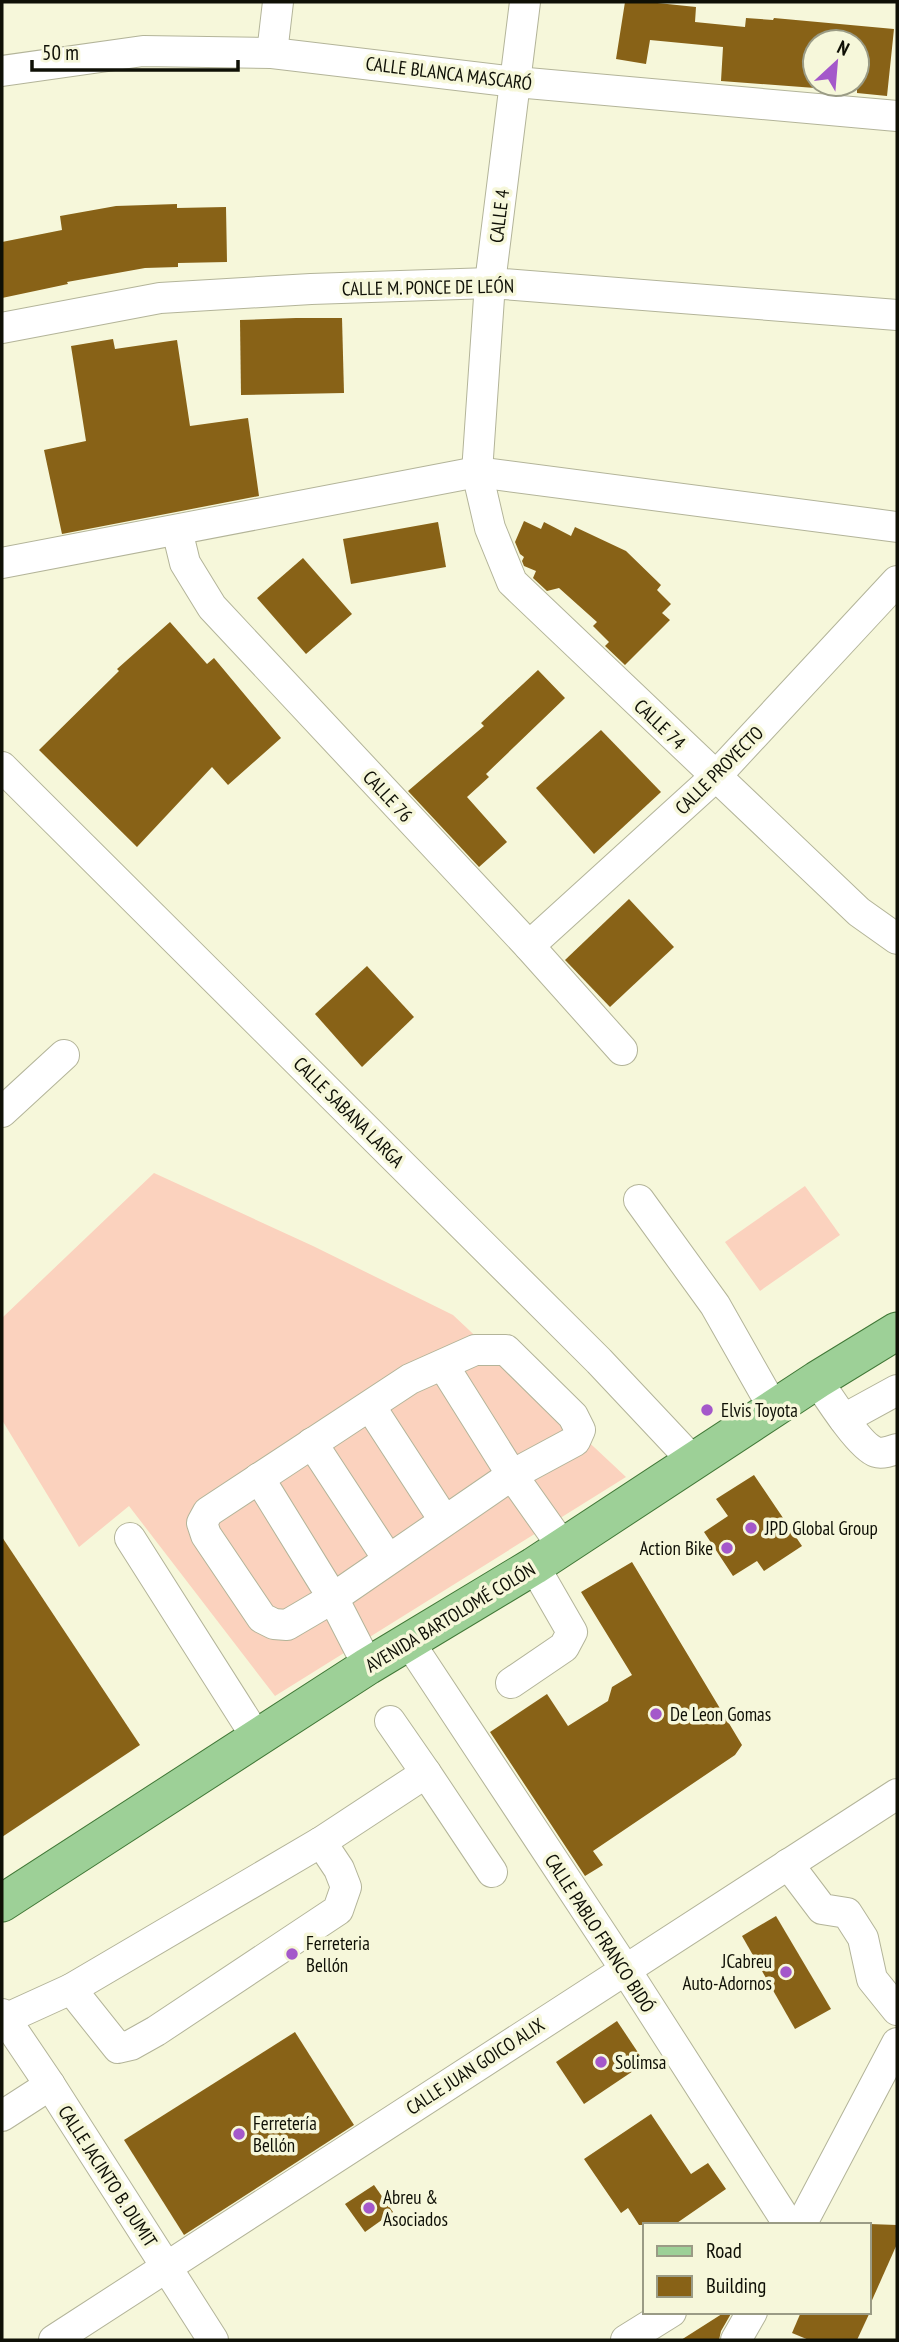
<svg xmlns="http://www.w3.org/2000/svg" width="899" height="2342" font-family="'PT Sans Narrow',sans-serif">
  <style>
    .grass { fill: #fbd2be }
    .building { fill: #886217 }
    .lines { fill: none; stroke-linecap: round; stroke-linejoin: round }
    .minor-casing { stroke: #b3b499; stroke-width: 32 }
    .major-casing { stroke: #417837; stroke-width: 39 }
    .minor { stroke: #fff; stroke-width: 30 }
    .major { stroke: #9dd097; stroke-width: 37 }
    .poi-dot { fill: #a458ca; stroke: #f6f7da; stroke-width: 2.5 }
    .labels { text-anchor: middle; stroke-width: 7; stroke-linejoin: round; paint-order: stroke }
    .street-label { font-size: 19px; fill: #0f1006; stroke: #f6f7da }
    .poi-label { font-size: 19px; fill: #0f1006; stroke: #f6f7da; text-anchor: start }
  </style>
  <rect width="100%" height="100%" fill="#f6f7da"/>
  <g class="grass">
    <polygon points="154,1173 313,1246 453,1315 626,1477 275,1696 129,1506 79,1547 2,1420 2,1318"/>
    <polygon points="805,1186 840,1235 760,1291 725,1242"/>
  </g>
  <g class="building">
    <polygon points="625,2 648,2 696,7 695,22 745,27 746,18 773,20 774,18 894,29 887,96 857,93 857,42 815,42 815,88 721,81 723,47 650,40 646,64 616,59"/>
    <polygon points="177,204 177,208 226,207 227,262 178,263 178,267 145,268 67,282 68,284 2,298 2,242 62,230 60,216 116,206"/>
    <polygon points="296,318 342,318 344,393 241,395 240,320"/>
    <polygon points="113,339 115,349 177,340 190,426 248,418 259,496 62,534 44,450 86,441 71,346"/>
    <polygon points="524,521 541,529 544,522 571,536 575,527 626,551 661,585 657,590 671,604 662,613 670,620 625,665 605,646 609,642 593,626 597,622 559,588 547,591 533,578 536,571 524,566 522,561 524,557 520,554 515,542"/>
    <polygon points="438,522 446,567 351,584 343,539"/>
    <polygon points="303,558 352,614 306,654 257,598"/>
    <polygon points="170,622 207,664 214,658 281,738 228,785 212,767 137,847 39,750 119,671 117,669"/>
    <polygon points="538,670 565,698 486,774 489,777 467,797 507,842 479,867 408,791 484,726 481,723"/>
    <polygon points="601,730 661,792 594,854 536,788"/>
    <polygon points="629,899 674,947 610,1007 565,960"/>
    <polygon points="367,966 414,1017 362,1067 315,1014"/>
    <polygon points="754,1475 802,1546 764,1571 757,1561 733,1576 704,1532 728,1516 716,1499"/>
    <polygon points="2,1537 140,1745 2,1837"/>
    <polygon points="632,1562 742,1745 735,1755 593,1851 603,1865 585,1876 490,1732 547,1694 568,1726 608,1701 612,1687 632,1675 581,1592"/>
    <polygon points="776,1916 831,2009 795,2029 742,1936"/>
    <polygon points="617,2021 645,2063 584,2104 556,2062"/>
    <polygon points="295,2032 354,2125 184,2235 124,2140"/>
    <polygon points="651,2114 691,2174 708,2163 726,2189 674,2225 639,2225 628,2208 621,2213 584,2159"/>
    <polygon points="374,2185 393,2212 365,2232 345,2204"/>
    <polygon points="869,2224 897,2225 897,2244 869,2307"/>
    <polygon points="725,2312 732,2312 721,2331 719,2340 681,2340"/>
    <polygon points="801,2312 870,2312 857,2340 809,2340 792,2333"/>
  </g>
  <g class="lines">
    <g class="minor-casing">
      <g id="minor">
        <polyline points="525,2 490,283 477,472 490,528 512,582 859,912 897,939"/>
        <polyline points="272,53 278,2"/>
        <polyline points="2,71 143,51 272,53 516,82 897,116"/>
        <polyline points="2,328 160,298 311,289 490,283 897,315"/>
        <polyline points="177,530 185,563 212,607 529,946 622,1050"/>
        <polyline points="2,563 477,472 897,527"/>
        <polyline points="2,767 599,1361 693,1461"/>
        <polyline points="529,946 715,777 897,581"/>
        <polyline points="2,1112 64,1055"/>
        <polyline points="639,1200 715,1305 774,1409"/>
        <polygon points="475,1350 506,1350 573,1416 580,1430 575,1441 512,1475 333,1598 287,1625 274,1624 262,1618 206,1535 202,1523 208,1512 410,1379"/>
        <polyline points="443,1365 512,1475 563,1547"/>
        <path d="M817 1380C827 1395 860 1447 876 1452 882 1454 891 1451 897 1449"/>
        <polyline points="370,1406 444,1520"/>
        <polyline points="844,1419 897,1390"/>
        <polyline points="312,1443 388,1559"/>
        <polyline points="259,1478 333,1598 368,1666"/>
        <polyline points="130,1538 257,1738"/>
        <polyline points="409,1642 625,1969 789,2225"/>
        <polyline points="511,1683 564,1647 572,1632 534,1566"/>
        <polyline points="426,1773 492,1872"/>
        <polyline points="788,1864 822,1909 847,1913 863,1938 872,1979 897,2010"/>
        <polyline points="71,1989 118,2048 131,2045 156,2031 338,1910 346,1887 339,1869 321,1842"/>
        <polyline points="2,2014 50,2085 213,2340"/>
        <polyline points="5,2019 71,1989 321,1842 426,1773 390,1721"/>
        <polyline points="2,2116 50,2085"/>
        <polyline points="801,2225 897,2043"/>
        <polyline points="54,2340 897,1794"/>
        <polyline points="626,2340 671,2312"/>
        <polyline points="736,2340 752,2312"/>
      </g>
    </g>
    <g class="major-casing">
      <polyline id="major" points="2,1903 368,1666 534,1566 817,1380 897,1331"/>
    </g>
    <use href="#minor" class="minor"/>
    <use href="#major" class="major"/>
  </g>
  <g class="poi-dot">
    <circle cx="707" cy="1410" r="7"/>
    <circle cx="751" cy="1528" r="7"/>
    <circle cx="727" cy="1548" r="7"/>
    <circle cx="656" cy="1714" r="7"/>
    <circle cx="292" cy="1954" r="7"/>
    <circle cx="786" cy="1972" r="7"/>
    <circle cx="601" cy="2062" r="7"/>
    <circle cx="239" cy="2134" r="7"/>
    <circle cx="369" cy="2208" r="7"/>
  </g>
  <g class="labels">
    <g class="street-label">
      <text transform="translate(449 73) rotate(7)" y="7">CALLE BLANCA MASCARÓ</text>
      <text transform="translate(499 216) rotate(-83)" y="7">CALLE 4</text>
      <text transform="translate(428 287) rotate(-1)" y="7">CALLE M. PONCE DE LEÓN</text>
      <text transform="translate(660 724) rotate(44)" y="7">CALLE 74</text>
      <text transform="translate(719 770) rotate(-45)" y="7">CALLE PROYECTO</text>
      <text transform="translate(388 796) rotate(47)" y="7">CALLE 76</text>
      <text transform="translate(349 1112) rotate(45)" y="7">CALLE SABANA LARGA</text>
      <text transform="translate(450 1617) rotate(-31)" y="7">AVENIDA BARTOLOMÉ COLÓN</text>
      <text transform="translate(600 1933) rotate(57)" y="7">CALLE PABLO FRANCO BIDÓ</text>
      <text transform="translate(475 2066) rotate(-33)" y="7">CALLE JUAN GOICO ALIX</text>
      <text transform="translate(108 2176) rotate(57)" y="7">CALLE JACINTO B. DUMIT</text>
    </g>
    <g class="poi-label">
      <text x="721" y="1417">Elvis Toyota</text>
      <text x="765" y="1535">JPD Global Group</text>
      <text x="713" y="1555" text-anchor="end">Action Bike</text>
      <text x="670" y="1721">De Leon Gomas</text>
      <text x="306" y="1950">Ferreteria<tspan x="306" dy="22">Bellón</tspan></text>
      <text x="772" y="1968" text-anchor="end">JCabreu<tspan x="772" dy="22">Auto-Adornos</tspan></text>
      <text x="615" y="2069">Solimsa</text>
      <text x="253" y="2130">Ferretería<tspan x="253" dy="22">Bellón</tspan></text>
      <text x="383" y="2204">Abreu &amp;<tspan x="383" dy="22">Asociados</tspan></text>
    </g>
  </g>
  <rect width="899" height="2342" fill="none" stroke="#0f1006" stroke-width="7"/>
  <rect x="643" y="2223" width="228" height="91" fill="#f6f7da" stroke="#9a9b85" stroke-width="2"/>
  <rect x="657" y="2246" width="35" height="10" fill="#9dd097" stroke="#9a9b85" stroke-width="2"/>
  <text x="706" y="2258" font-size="21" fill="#0f1006">Road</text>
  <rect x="657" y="2276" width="35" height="21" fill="#886217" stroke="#9a9b85" stroke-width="2"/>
  <text x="706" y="2293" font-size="21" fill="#0f1006">Building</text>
  <g transform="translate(836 63) rotate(26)"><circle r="33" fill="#f6f7da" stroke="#9a9b85" stroke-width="2"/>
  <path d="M0-5L12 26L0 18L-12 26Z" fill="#a458ca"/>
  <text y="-10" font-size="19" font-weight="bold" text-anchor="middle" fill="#0f1006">N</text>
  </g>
  <path d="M32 60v10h206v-10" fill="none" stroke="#0f1006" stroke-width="3.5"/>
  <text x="42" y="60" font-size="21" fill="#0f1006" stroke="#f6f7da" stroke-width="5" paint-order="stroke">50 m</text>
</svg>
